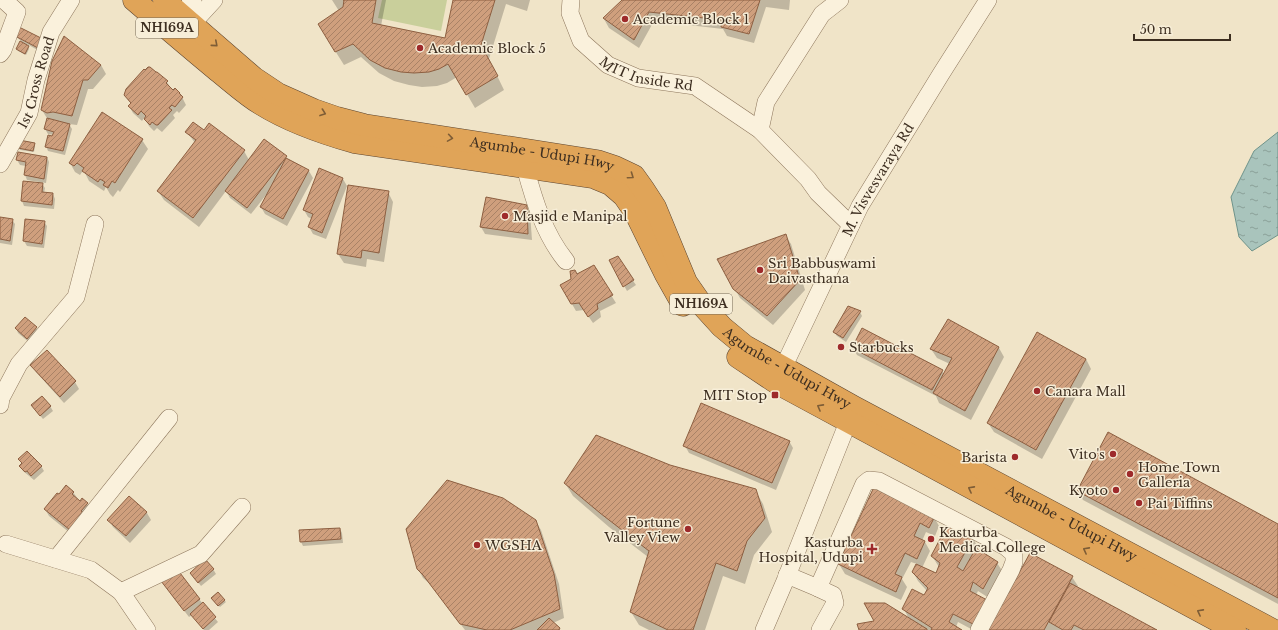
<svg xmlns="http://www.w3.org/2000/svg" width="1278" height="630" font-family="'Libre Baskerville',serif">
  <style>
    .green { fill: #c9cf9b }
    .water { fill: url(#water-ripples); stroke: #6f938a }
    .shadow { fill: #0003 }
    .building { fill: url(#building-hatch); stroke: #8d5f41 }
    .lines { fill: none; stroke-linecap: round; stroke-linejoin: round }
    .minor-casing { stroke: #8d765c; stroke-width: 18 }
    .highway-casing { stroke: #5b4430; stroke-width: 23 }
    .minor { stroke: #faf1dc; stroke-width: 17 }
    .highway { stroke: #e0a458; stroke-width: 22 }
    .oneway { stroke: #7e5d36 }
    .poi-dot { fill: #9e2a2b; stroke: #f7eed8; stroke-width: 1.5 }
    .labels { text-anchor: middle; stroke-width: 3; stroke-linejoin: round; paint-order: stroke }
    .shield { fill: #f7eed8; stroke: #756857; stroke-width: 1 }
    .shield-label { font-size: 12px; font-weight: bold; fill: #3d2e20 }
    .poi-label { font-size: 13px; fill: #3d2e20; stroke: #f7eed8; text-anchor: start }
    .street-label { font-size: 13px; fill: #3d2e20; stroke: #f7eed8 }
  </style>
  <defs>
    <pattern id="water-ripples" width="26" height="14" patternUnits="userSpaceOnUse"><rect width="26" height="14" fill="#a9c4bc"/><path d="M2 4q2-2 4 0t4 0M15 11q2-2 4 0t4 0" fill="none" stroke="#8ba098"/></pattern>
    <pattern id="building-hatch" width="6" height="6" patternUnits="userSpaceOnUse"><rect width="6" height="6" fill="#cf9f7d"/><path d="M-1 1l2-2M0 6l6-6M5 7l2-2" fill="none" stroke="#a98266"/></pattern>
  </defs>
  <rect width="100%" height="100%" fill="#f0e4c8"/>
  <polygon class="green" points="382,0 447,0 441,31 378,18"/>
  <polygon class="water" points="1278,132 1278,235 1252,251 1239,237 1231,197 1254,151"/>
  <g class="shadow">
    <polygon points="332,0 386,0 381,26 446,39 454,0 530,0 527,11 506,4 489,59 504,90 475,108 457,77 447,83 437,86 422,87 409,85 394,81 379,73 361,57 344,65 327,38 339,11"/>
    <polygon points="623,0 790,0 789,10 766,7 754,43 727,36 723,29 654,21 639,48 609,28 604,19"/>
    <polygon points="16,36 42,40 41,52 27,44 29,49 26,55 18,51 17,49 21,41"/>
    <polygon points="101,65 106,74 93,89 88,89 77,125 69,124 72,129 65,155 48,151 46,146 54,135 48,134 45,129 48,120 42,110"/>
    <polygon points="167,82 173,92 175,89 180,93 186,105 179,113 177,111 173,115 175,118 162,132 157,128 154,131 149,126 144,118 142,121 133,113 129,106 131,104 125,95"/>
    <polygon points="204,131 244,151 249,160 286,157 288,160 309,171 313,178 287,226 265,214 261,207 267,196 266,195 251,214 230,198 226,191 199,227 164,200 158,191 195,143 187,132"/>
    <polygon points="142,140 148,149 120,192 118,190 113,197 110,194 106,187 104,191 89,181 85,173 82,172 80,175 75,172 70,163"/>
    <polygon points="34,144 35,146 34,152 20,150 19,148"/>
    <polygon points="47,157 49,162 46,183 27,180 25,175 26,166 20,165 17,160"/>
    <polygon points="343,179 347,186 326,239 313,234 309,227 312,219 308,217 304,210"/>
    <polygon points="42,184 45,188 44,193 53,194 55,199 54,209 24,206 22,201"/>
    <polygon points="388,192 393,202 384,262 367,259 366,267 344,263 338,254"/>
    <polygon points="526,206 530,213 532,240 485,234 481,227"/>
    <polygon points="0,218 12,220 15,224 12,245 0,243"/>
    <polygon points="26,220 44,222 47,226 44,248 27,246 24,241"/>
    <polygon points="785,235 791,244 805,290 773,325 740,298 718,260"/>
    <polygon points="617,258 636,285 627,291 610,260"/>
    <polygon points="593,266 616,303 600,311 601,317 593,323 584,310 576,311 561,285"/>
    <polygon points="860,312 862,316 846,342 837,336 834,332"/>
    <polygon points="16,328 36,328 39,332 30,343 18,333"/>
    <polygon points="853,348 942,371 944,374 950,364 937,358 931,349 999,348 1004,357 971,420 939,403 936,396 857,355"/>
    <polygon points="47,351 75,382 79,389 64,403 36,372 32,365"/>
    <polygon points="1086,359 1091,369 1042,459 994,432 988,423"/>
    <polygon points="32,406 50,406 53,411 43,419"/>
    <polygon points="789,441 793,448 776,490 689,453 685,446"/>
    <polygon points="20,460 41,466 44,471 34,480 23,471 20,466 22,464"/>
    <polygon points="670,466 755,490 763,504 772,532 754,555 745,584 723,576 705,630 649,630 639,625 631,612 648,557 609,527 573,496 565,483"/>
    <polygon points="875,489 934,517 939,526 935,536 926,532 922,541 925,542 930,551 922,568 937,574 939,567 932,556 973,538 978,548 977,550 997,563 1003,572 989,598 978,591 976,595 973,630 958,622 956,627 960,630 860,630 909,619 904,609 924,596 927,591 918,581 913,572 917,564 911,562 902,579 907,587 901,600 845,574 839,564"/>
    <polygon points="1078,491 1278,525 1278,604 1083,500"/>
    <polygon points="73,492 80,502 87,504 91,511 75,537 49,516 45,509 59,496"/>
    <polygon points="129,497 147,513 151,520 130,543 113,527 109,520"/>
    <polygon points="535,520 541,530 559,584 564,618 553,623 560,630 465,630 430,584 423,578 418,569"/>
    <polygon points="340,529 342,533 343,543 303,546 301,542"/>
    <polygon points="213,569 216,574 201,586 191,573"/>
    <polygon points="1072,577 1078,586 1077,588 1155,630 989,630"/>
    <polygon points="162,582 199,599 218,622 209,630 204,630 192,615 189,617"/>
    <polygon points="213,600 224,600 226,602 220,607"/>
  </g>
  <g class="building">
    <polygon points="343,0 376,0 372,23 445,38 453,0 495,0 481,45 498,76 466,95 448,64 439,69 429,72 414,73 401,72 385,68 370,60 353,44 335,52 318,24 343,7 344,0"/>
    <polygon points="622,0 760,0 749,34 721,27 722,20 649,12 634,40 603,18"/>
    <polygon points="19,27 43,39 38,48 15,36"/>
    <polygon points="64,36 101,65 88,80 83,80 72,116 53,112 47,113 41,110 52,61"/>
    <polygon points="20,41 29,46 25,54 16,49"/>
    <polygon points="148,67 150,67 156,72 157,72 168,81 166,83 173,90 175,88 180,93 179,93 183,97 175,107 172,105 169,108 172,110 158,125 156,125 152,122 150,125 144,119 146,116 141,111 138,115 128,106 131,103 124,95 126,89 144,69 145,70"/>
    <polygon points="102,112 143,139 115,183 112,181 108,188 103,185 105,182 100,179 98,182 82,171 84,168 77,163 74,166 69,163"/>
    <polygon points="47,118 70,124 63,151 45,147 48,135 52,136 54,132 44,129"/>
    <polygon points="193,122 204,130 209,123 245,150 193,218 157,191 196,140 185,132"/>
    <polygon points="264,139 287,156 247,208 225,191"/>
    <polygon points="19,140 35,143 33,151 18,148"/>
    <polygon points="18,152 47,157 44,179 24,175 26,162 16,160"/>
    <polygon points="286,158 309,170 283,219 260,207"/>
    <polygon points="319,168 343,178 322,233 308,227 313,214 303,210"/>
    <polygon points="23,181 43,183 42,192 53,193 52,205 21,201"/>
    <polygon points="348,185 389,191 379,253 362,250 361,258 337,254"/>
    <polygon points="486,197 527,205 528,234 480,227"/>
    <polygon points="0,217 13,219 10,241 0,239"/>
    <polygon points="25,219 45,221 42,244 23,241"/>
    <polygon points="786,234 800,280 767,316 733,289 717,259"/>
    <polygon points="618,256 634,280 623,287 609,260"/>
    <polygon points="594,265 613,295 597,304 598,309 588,317 579,303 571,304 560,285 571,279 570,271 575,270 577,274"/>
    <polygon points="848,306 861,311 843,338 833,332"/>
    <polygon points="25,317 37,327 27,339 15,328"/>
    <polygon points="948,319 999,347 965,411 933,393 952,358 930,349"/>
    <polygon points="862,328 943,370 932,390 852,348"/>
    <polygon points="1037,332 1086,359 1036,450 987,423"/>
    <polygon points="47,350 76,381 60,397 30,365"/>
    <polygon points="42,396 51,406 40,416 31,405"/>
    <polygon points="701,403 790,441 772,483 683,446"/>
    <polygon points="1108,432 1278,524 1278,598 1077,491"/>
    <polygon points="596,435 670,465 756,489 765,518 747,541 737,571 716,563 693,630 668,630 630,612 649,551 600,513 564,483"/>
    <polygon points="27,451 42,466 31,476 27,471 25,472 19,466 22,463 18,459"/>
    <polygon points="447,480 503,498 536,520 554,574 560,609 510,630 487,630 460,624 423,575 417,569 406,529"/>
    <polygon points="66,485 74,492 72,494 80,501 82,498 88,503 81,511 84,513 70,530 44,509 57,493 59,494"/>
    <polygon points="874,487 935,516 929,528 920,523 914,536 925,541 917,559 905,553 895,574 902,577 896,592 838,564"/>
    <polygon points="129,496 147,512 126,536 107,520"/>
    <polygon points="948,524 973,538 957,567 963,571 976,548 998,562 983,589 973,582 970,591 989,601 977,626 953,614 949,622 962,630 931,630 932,628 902,609 912,589 924,595 928,588 912,572 916,564 936,573 940,563 931,556"/>
    <polygon points="340,528 341,539 300,542 299,530"/>
    <polygon points="1030,553 1073,576 1044,630 988,630"/>
    <polygon points="205,559 214,569 198,583 190,573"/>
    <polygon points="177,569 200,599 184,611 161,581"/>
    <polygon points="1070,583 1157,630 1084,630 1074,625 1071,630 1063,630 1049,622"/>
    <polygon points="218,592 225,600 218,606 211,598"/>
    <polygon points="203,602 216,617 203,629 190,614"/>
    <polygon points="864,603 885,603 927,629 927,630 859,630 857,624 874,621"/>
    <polygon points="549,618 560,628 559,630 537,630"/>
  </g>
  <g class="lines">
    <g class="minor-casing">
      <g id="minor">
        <path id="s1" d="M571 0 570 13 581 41 608 65 638 78 695 86 760 130 808 179 818 193 851 225"/>
        <polyline points="181,15 193,0"/>
        <polyline points="192,24 214,0"/>
        <polyline points="0,54 3,50 17,12 5,1"/>
        <polyline points="760,130 766,102 822,14 840,0"/>
        <path id="s2" d="M0 164 29 113 36 80 51 32 71 0"/>
        <path d="M525 167C534 200 544 234 566 261"/>
        <path id="s3" d="M783 368 860 206 941 74 988 0"/>
        <polyline points="0,405 1,398 19,364 76,297 95,224"/>
        <polyline points="6,544 91,570 121,592 147,630"/>
        <polyline points="56,559 169,418"/>
        <polyline points="787,575 818,588 864,484 869,480 879,481 1006,547 1014,554 1014,562 1011,570 979,630"/>
        <polyline points="818,588 833,595 835,603 820,630"/>
        <polyline points="121,592 201,554 242,507"/>
        <polyline points="764,630 785,581 848,422"/>
      </g>
    </g>
    <g class="highway-casing">
      <g id="highway">
        <path d="M134 0C162 24 190 48 218 71 232 82 246 95 261 104 290 122 322 133 354 142L593 177 610 184 624 196 635 212 665 273 683 305"/>
        <path id="s4" d="M164 0 254 78 278 94 314 110 337 118 364 125 597 161 615 167 634 176 644 190 655 207 686 282 702 305 722 327 745 346 854 407 1273 630"/>
        <polyline points="738,357 777,383 1235,630"/>
      </g>
    </g>
    <use href="#minor" class="minor"/>
    <use href="#highway" class="highway"/>
  </g>
  <defs><path id="oneway-chevron" d="M-2-3.5L2.5 0L-2 3.5" fill="none" stroke-width="1.6" stroke-linecap="round" stroke-linejoin="round"/></defs>
  <g class="oneway">
    <use href="#oneway-chevron" transform="translate(215 44) rotate(41)"/>
    <use href="#oneway-chevron" transform="translate(323 113) rotate(20)"/>
    <use href="#oneway-chevron" transform="translate(450 138) rotate(9)"/>
    <use href="#oneway-chevron" transform="translate(631 176) rotate(35)"/>
    <use href="#oneway-chevron" transform="translate(820 407) rotate(-151)"/>
    <use href="#oneway-chevron" transform="translate(971 489) rotate(-152)"/>
    <use href="#oneway-chevron" transform="translate(1086 550) rotate(-152)"/>
    <use href="#oneway-chevron" transform="translate(1200 612) rotate(-152)"/>
  </g>
  <g class="poi-dot">
    <circle cx="625" cy="19" r="4"/>
    <circle cx="420" cy="48" r="4"/>
    <circle cx="505" cy="216" r="4"/>
    <circle cx="760" cy="270" r="4"/>
    <circle cx="841" cy="347" r="4"/>
    <circle cx="1037" cy="391" r="4"/>
    <rect x="771" y="391" width="8" height="8" rx="2"/>
    <circle cx="1113" cy="454" r="4"/>
    <circle cx="1015" cy="457" r="4"/>
    <circle cx="1130" cy="474" r="4"/>
    <circle cx="1116" cy="490" r="4"/>
    <circle cx="1139" cy="503" r="4"/>
    <circle cx="688" cy="529" r="4"/>
    <circle cx="931" cy="539" r="4"/>
    <circle cx="477" cy="545" r="4"/>
    <path d="M870 543h4v4h4v4h-4v4h-4v-4h-4v-4h4z"/>
  </g>
  <g class="labels">
    <g class="shield">
      <rect x="136" y="18" width="62" height="20" rx="3"/>
      <rect x="670" y="294" width="62" height="20" rx="3"/>
    </g>
    <g class="shield-label">
      <text x="167" y="32">NH169A</text>
      <text x="701" y="308">NH169A</text>
    </g>
    <g class="poi-label">
      <text x="633" y="24">Academic Block 1</text>
      <text x="428" y="53">Academic Block 5</text>
      <text x="513" y="221">Masjid e Manipal</text>
      <text x="768" y="268">Sri Babbuswami<tspan x="768" dy="15">Daivasthana</tspan></text>
      <text x="849" y="352">Starbucks</text>
      <text x="1045" y="396">Canara Mall</text>
      <text x="767" y="400" text-anchor="end">MIT Stop</text>
      <text x="1105" y="459" text-anchor="end">Vito's</text>
      <text x="1007" y="462" text-anchor="end">Barista</text>
      <text x="1138" y="472">Home Town<tspan x="1138" dy="15">Galleria</tspan></text>
      <text x="1108" y="495" text-anchor="end">Kyoto</text>
      <text x="1147" y="508">Pai Tiffins</text>
      <text x="680" y="527" text-anchor="end">Fortune<tspan x="680" dy="15">Valley View</tspan></text>
      <text x="939" y="537">Kasturba<tspan x="939" dy="15">Medical College</tspan></text>
      <text x="863" y="547" text-anchor="end">Kasturba<tspan x="863" dy="15">Hospital, Udupi</tspan></text>
      <text x="485" y="550">WGSHA</text>
    </g>
    <g class="street-label">
      <text dy="5" stroke="none"><textPath href="#s1" startOffset="119">MIT Inside Rd</textPath></text>
      <text dy="5" stroke="none"><textPath href="#s2" startOffset="90">1st Cross Road</textPath></text>
      <text dy="5" stroke="none"><textPath href="#s4" startOffset="420">Agumbe - Udupi Hwy</textPath></text>
      <text dy="5" stroke="none"><textPath href="#s3" startOffset="211">M. Visvesvaraya Rd</textPath></text>
      <text dy="5" stroke="none"><textPath href="#s4" startOffset="769">Agumbe - Udupi Hwy</textPath></text>
      <text dy="5" stroke="none"><textPath href="#s4" startOffset="1093">Agumbe - Udupi Hwy</textPath></text>
    </g>
  </g>
  <path d="M1134 34v6h96v-6" fill="none" stroke="#3d2e20" stroke-width="2"/>
  <text x="1140" y="34" font-size="12" fill="#3d2e20" stroke="#f7eed8" stroke-width="3" paint-order="stroke">50 m</text>
</svg>
